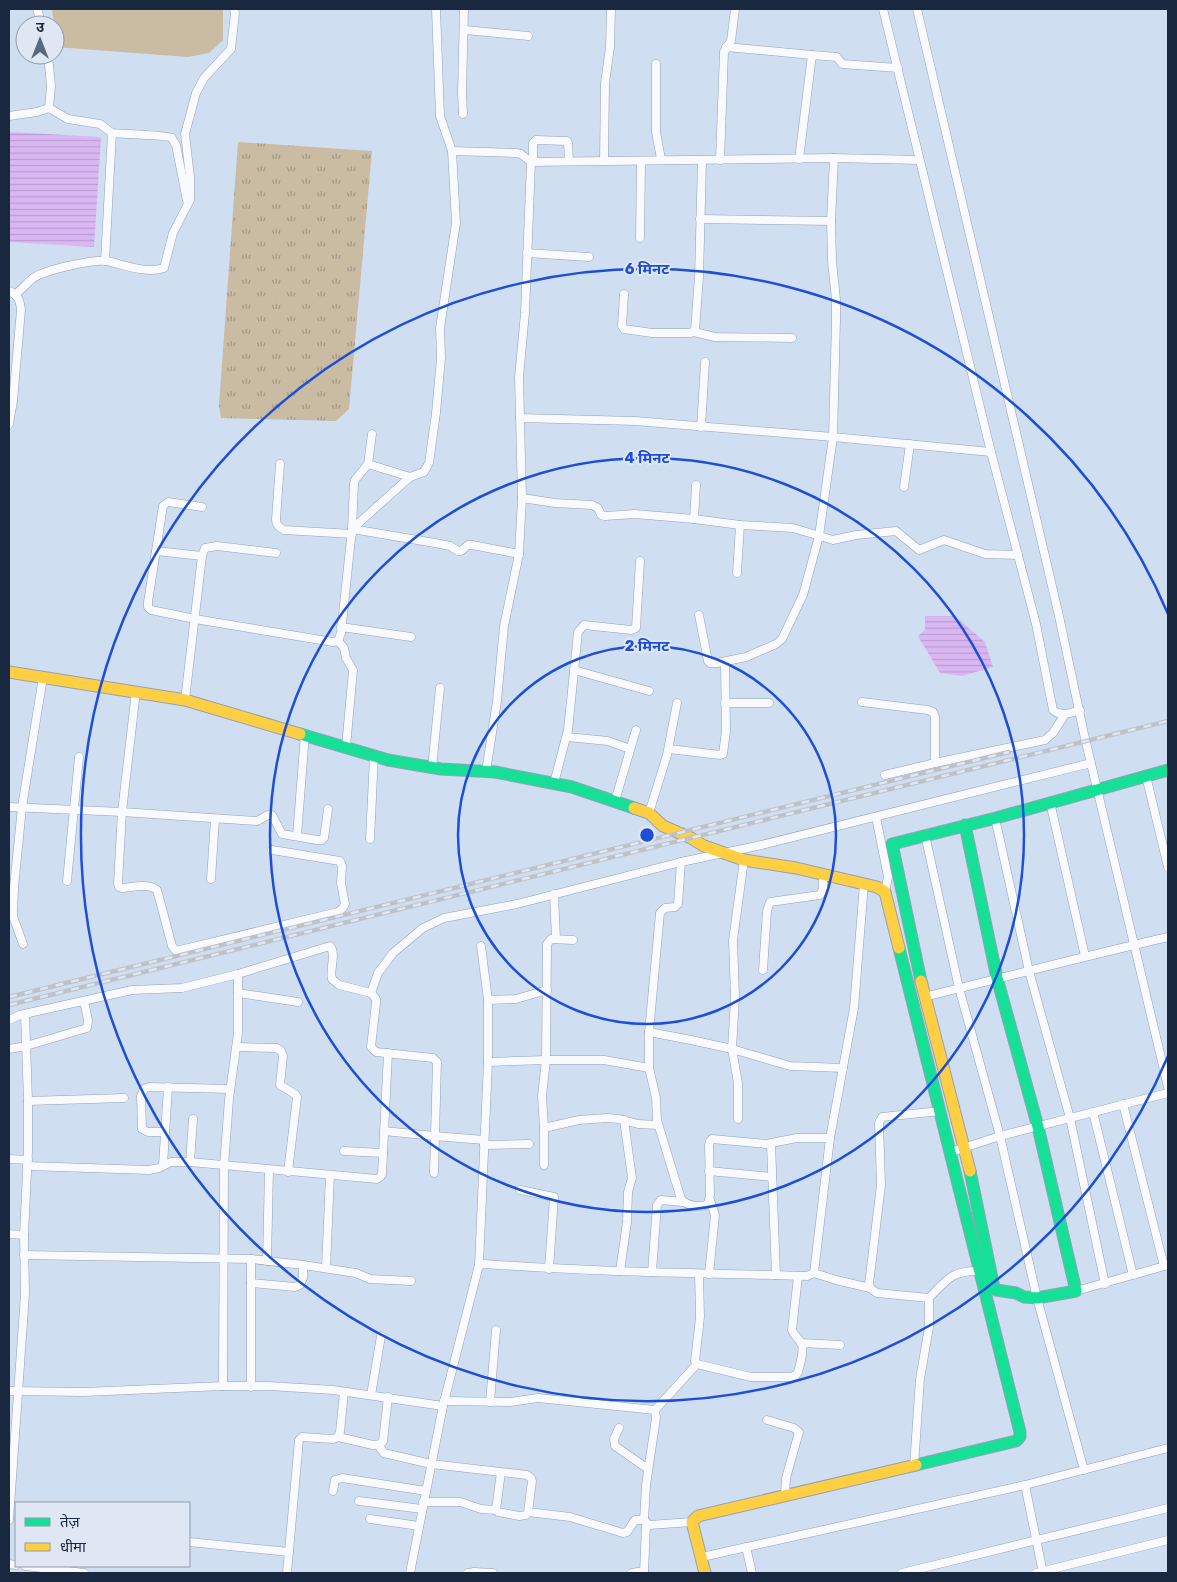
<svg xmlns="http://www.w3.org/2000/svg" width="1177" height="1582" font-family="Rubik,'Noto Sans Devanagari',sans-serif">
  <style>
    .grass { fill: url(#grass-tufts) }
    .green { fill: #cabba3 }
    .water { fill: url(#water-rules) }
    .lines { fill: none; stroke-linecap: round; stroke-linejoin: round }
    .street-casing { stroke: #94a1b4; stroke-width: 9 }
    .fast-casing { stroke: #94a1b4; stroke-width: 13 }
    .slow-casing { stroke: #94a1b4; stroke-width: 13 }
    .street { stroke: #f8fafd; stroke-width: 8 }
    .fast { stroke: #16e098; stroke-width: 11 }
    .slow { stroke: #ffcf43; stroke-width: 11 }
    .rail-casing { stroke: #bec2c8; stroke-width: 4.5 }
    .rail { stroke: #dee7f3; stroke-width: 2.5; stroke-dasharray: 8; stroke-linecap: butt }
    .ring { fill: none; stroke: #1d4ed8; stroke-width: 2.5 }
    .centre { fill: #1d4ed8; stroke: #dee7f3; stroke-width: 2.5 }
    .ring-label { font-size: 15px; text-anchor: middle; font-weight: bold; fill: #1d4ed8; stroke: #dee7f3; stroke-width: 4; stroke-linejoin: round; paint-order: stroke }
  </style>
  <defs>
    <pattern id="grass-tufts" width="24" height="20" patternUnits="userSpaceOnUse" patternTransform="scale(1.25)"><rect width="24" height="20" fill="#cabba3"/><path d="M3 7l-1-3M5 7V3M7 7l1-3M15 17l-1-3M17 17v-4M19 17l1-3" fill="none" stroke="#a39886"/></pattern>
    <pattern id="water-rules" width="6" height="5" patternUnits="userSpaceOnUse" patternTransform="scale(1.25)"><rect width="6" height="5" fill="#dab7f2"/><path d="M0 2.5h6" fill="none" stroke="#ba9dd1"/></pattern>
  </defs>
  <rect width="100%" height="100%" fill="#d0def1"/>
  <polygon class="grass" points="238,142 372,151 349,409 336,421 221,418 219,405"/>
  <polygon class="green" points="52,9 223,9 223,40 209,53 188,57 55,47 55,25 54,25"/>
  <g class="water">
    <polygon points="9,132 101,137 94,247 9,242"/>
    <polygon points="925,616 955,616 985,642 993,667 962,676 940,673 918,636 925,630"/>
  </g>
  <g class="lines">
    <g class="street-casing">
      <g id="street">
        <polyline points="37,9 42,25"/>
        <path d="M883 9 991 452 1036 624 1053 710C1061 717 1071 713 1080 710"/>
        <polyline points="917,9 1059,616 1084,734 1168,1087"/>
        <polyline points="465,30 528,36"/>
        <polyline points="726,47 812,55"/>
        <polyline points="656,64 656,132 661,159"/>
        <polyline points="49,108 68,119 100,124 112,133 105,261"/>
        <polyline points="463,114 462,93 464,9"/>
        <polyline points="9,116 37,112 49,108 51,86 48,55"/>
        <path d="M112 133C121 134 168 135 172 138 172 139 176 145 176 145L187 201"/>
        <polyline points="452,151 516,153 521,154 531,162 834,158 919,160"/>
        <polyline points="799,159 812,55 837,57 842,64 898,68"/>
        <polyline points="604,160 605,83 610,47 611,9"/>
        <polyline points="720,160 724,52 731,41 735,9"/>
        <polyline points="533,162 533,143 536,140 567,141 568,143 569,161"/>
        <polyline points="700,219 831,221"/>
        <polyline points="640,238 641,162"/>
        <polyline points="527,253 589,257"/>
        <path d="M9 291C18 295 20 300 21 310L13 401 9 424"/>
        <path d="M16 294C22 289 27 283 33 278 45 270 93 259 107 261 125 265 146 274 164 268L173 233 190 200V177L185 134 196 93 204 78 231 49 235 13 234 9"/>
        <polyline points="624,294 622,326 624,329 652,333 691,333 695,330 699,277 702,161"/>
        <polyline points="694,332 715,337 792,338"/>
        <polyline points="520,418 519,377 525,313 531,162"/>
        <polyline points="701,427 705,362"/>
        <path d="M280 464 276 519C276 525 279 527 284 530L352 534"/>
        <polyline points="368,464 410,477 424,472 429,463 436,413 441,358 440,328 456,223 452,151 440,116 436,9"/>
        <polyline points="696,485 694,519 740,525 793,528 833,540 856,535 896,531 919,550 944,540 985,554 1018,555"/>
        <polyline points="904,487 910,444"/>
        <polyline points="522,498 555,503 592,505 598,508 601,515 605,516 635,514 694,519"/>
        <polyline points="202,507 168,502 163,506 148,602 148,607 151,610 195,619 333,642 338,641 341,633 352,529 354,484 355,480 368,464 372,434"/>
        <polyline points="352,529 435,543 450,546 458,551 461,551 468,545 472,545 519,554 522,498 520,418 635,421 833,437 991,452"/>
        <polyline points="352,529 410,477"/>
        <polyline points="156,551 202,556"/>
        <polyline points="737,573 740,525"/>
        <polyline points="699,615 708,661 710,663 717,663 746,657 776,644 782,639 803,595 819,536 833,437 836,320 836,300 832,261 831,221 834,158"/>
        <polyline points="341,627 411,637"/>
        <polyline points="338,641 344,648 346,658 353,670 346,747"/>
        <polyline points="574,670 649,691"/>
        <path d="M136 691 122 812 118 883 119 887 122 888C133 887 149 883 157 890L172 946 176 951 338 912 343 908 345 904 341 883 342 866 340 861 272 850"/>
        <polyline points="185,700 202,556 205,548 217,546 276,553"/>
        <polyline points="862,702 928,710 933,712 935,717 935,763"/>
        <polyline points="725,703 769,703"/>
        <polyline points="567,737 608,741 630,749"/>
        <polyline points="669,749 720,755 723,754 726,731 725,662"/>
        <polyline points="432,768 440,688"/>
        <polyline points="486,771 497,701 504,626 519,554"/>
        <polyline points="885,775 935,763 1045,740 1053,733 1065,714"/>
        <polyline points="1146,776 1168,867"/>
        <polyline points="554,783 568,730 578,632 584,625 631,630 636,628 640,561"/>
        <polyline points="615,801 636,730"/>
        <polyline points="1050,802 1085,956"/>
        <polyline points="9,807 122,812 257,821 268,815 272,815 282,834 317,840 322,840 324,838 328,809"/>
        <polyline points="649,813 667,755 677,703"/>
        <polyline points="876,817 888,877 885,892"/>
        <polyline points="995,818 1029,971 1070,1118 1105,1284"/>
        <polyline points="925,835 959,988 1000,1136 1037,1298 1084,1470"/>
        <polyline points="297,836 305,734"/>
        <polyline points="370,839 374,756"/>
        <path d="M681 862 678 904 675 907 665 908 660 913 649 1032V1068L656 1098 657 1120 681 1199C687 1206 700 1208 708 1204L710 1195 709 1145 710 1141 712 1139 766 1144 797 1138H830"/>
        <polyline points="211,879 215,819"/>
        <polyline points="67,881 79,757"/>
        <polyline points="554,894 556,939"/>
        <polyline points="573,940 551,939 547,944 546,1060 604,1060 649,1068"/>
        <polyline points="23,944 13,916 14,887 22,807 43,677"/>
        <polyline points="481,946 488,1000"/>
        <polyline points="763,970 767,911 770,902 820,895 823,889 823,874"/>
        <polyline points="238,993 298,1002"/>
        <polyline points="371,993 376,999 376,1003 371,1047 376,1052 433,1058 437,1062 434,1173"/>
        <path d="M924 997C1005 977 1086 956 1168 937"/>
        <path d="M9 1020 20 1015 132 990 182 988 238 974 330 946C337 954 329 969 332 979L339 985 371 993 378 973 393 953 423 928 444 918 517 904 681 862 757 846 1091 763"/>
        <polyline points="649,1032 691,1040 732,1049 790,1066 843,1068"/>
        <polyline points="237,1047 277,1048 281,1051 283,1056 280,1085 295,1094 297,1097 288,1172"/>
        <polyline points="9,1049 26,1046 87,1028 88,1020 84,1001"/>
        <polyline points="28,1101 124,1098"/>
        <polyline points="1123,1104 1164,1266"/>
        <polyline points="1093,1112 1133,1275"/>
        <polyline points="738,1119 738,1083 732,1049 735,998 733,940 744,860"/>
        <polyline points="544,1128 579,1120 607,1118 619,1119 638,1124 658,1125"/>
        <polyline points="384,1131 434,1136 484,1140"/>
        <polyline points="164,1132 148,1132 142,1129 141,1096 144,1089 149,1087 230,1089"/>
        <polyline points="771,1144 776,1275"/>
        <polyline points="484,1145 529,1144"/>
        <polyline points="344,1151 383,1153"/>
        <polyline points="951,1152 1000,1136 1168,1093"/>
        <polyline points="9,1159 28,1160"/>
        <polyline points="190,1162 193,1119"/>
        <polyline points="163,1165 168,1087"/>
        <polyline points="544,1165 544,1128 542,1096 546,1060 488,1062 488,1000 516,999 547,990"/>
        <polyline points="27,1166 149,1170 159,1168 171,1162 190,1162 377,1179 380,1177 382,1174 388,1053"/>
        <polyline points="709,1171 772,1177"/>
        <polyline points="520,1190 554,1197 549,1269"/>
        <polyline points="9,1234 24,1235"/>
        <polyline points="24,1255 251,1259 303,1265 356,1273 370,1279 411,1281"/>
        <polyline points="267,1261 269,1170"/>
        <polyline points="479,1265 488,1062"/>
        <polyline points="326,1268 330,1175"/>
        <polyline points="620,1271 627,1222 628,1192 632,1178 624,1120"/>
        <polyline points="652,1272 657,1205 661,1200 683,1202"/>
        <polyline points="814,1273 836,1280 870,1288"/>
        <path d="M699 1274 700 1317 695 1361 697 1364 751 1377H791L796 1375 798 1372C800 1364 804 1353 802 1345 800 1339 794 1336 792 1330L798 1276"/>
        <polyline points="709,1274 715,1215 710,1200"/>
        <polyline points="251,1283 295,1287 300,1285 303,1278 303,1265"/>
        <polyline points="1076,1291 1168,1265"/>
        <path d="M929 1298C947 1279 953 1270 980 1271"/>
        <polyline points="801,1343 840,1345"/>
        <polyline points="223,1386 224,1166 229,1099 238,1033 238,974"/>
        <polyline points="251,1387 251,1259"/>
        <polyline points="9,1391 84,1392 223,1386 269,1386 333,1390 443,1406"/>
        <polyline points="371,1395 381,1336"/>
        <polyline points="444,1401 510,1402 538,1398 655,1410 656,1418 646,1485 644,1520 649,1525 692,1522"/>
        <polyline points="490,1402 496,1330"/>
        <polyline points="655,1410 697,1364"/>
        <polyline points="767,1420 794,1428 799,1432 786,1478 785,1496"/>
        <polyline points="619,1428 614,1439 615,1446 648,1469"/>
        <polyline points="338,1437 373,1445 381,1444 383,1441 388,1397"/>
        <polyline points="378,1445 384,1453 431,1464 527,1475 531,1478 532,1481 528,1512 526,1515 519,1516 498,1512 496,1510 501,1472"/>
        <polyline points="914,1466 920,1379 929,1327 929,1298 877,1293 870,1288 869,1284 881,1185 879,1123 882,1117 941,1111"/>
        <polyline points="1025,1485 1043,1573"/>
        <polyline points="333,1491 335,1480 342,1478 426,1491"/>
        <polyline points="359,1501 422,1509"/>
        <polyline points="423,1502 460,1502 481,1509 496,1510"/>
        <polyline points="528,1512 570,1517 623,1533 627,1532 635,1520 644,1520"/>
        <polyline points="370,1519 419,1526"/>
        <polyline points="9,1520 25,1294 24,1235 28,1151 28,1101 25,1014"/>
        <polyline points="189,1542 289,1552"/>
        <polyline points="746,1547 752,1573"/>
        <polyline points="702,1557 1025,1485 1168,1448"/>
        <polyline points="9,1564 16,1565"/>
        <polyline points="25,1566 84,1573"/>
        <polyline points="287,1573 299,1440 302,1437 333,1439 338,1437 340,1432 344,1392"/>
        <path d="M410 1573 443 1406 479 1265 485 1264C592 1272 699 1273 807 1276L814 1273 830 1138 854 1008 864 884"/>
        <polyline points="468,1573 474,1572 493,1573"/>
        <polyline points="632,1573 644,1571"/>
        <polyline points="644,1573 646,1524"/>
        <polyline points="902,1573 1168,1508"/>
        <polyline points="1036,1573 1168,1540"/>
      </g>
    </g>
    <g class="fast-casing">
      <g id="fast">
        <polyline points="300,734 388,760 441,769 495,772 572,787 634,808"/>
        <polyline points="965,825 997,978 1038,1127 1076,1291 1037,1298 1024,1297 1016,1293 996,1290 994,1288 970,1171"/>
        <polyline points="899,948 1020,1432 1020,1437 1016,1441 916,1465"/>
        <polyline points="921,981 892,844 996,818 1168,770"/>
      </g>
    </g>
    <g class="slow-casing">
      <g id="slow">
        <polyline points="9,672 185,700 300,734"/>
        <polyline points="634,808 649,813 663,826 691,838 704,846 744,860 796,868 877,887 885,892 899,948"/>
        <polyline points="921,981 970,1171"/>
        <polyline points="705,1573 692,1522 698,1516 916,1465"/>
      </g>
    </g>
    <use href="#street" class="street"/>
    <use href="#fast" class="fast"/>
    <use href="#slow" class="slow"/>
    <g class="rail-casing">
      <g id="rail">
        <polyline points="9,997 1009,752"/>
        <polyline points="9,1005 1168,721"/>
      </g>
    </g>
    <use href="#rail" class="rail"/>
  </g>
  <g class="ring">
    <circle cx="647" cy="835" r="189"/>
    <circle cx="647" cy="835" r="377"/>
    <path d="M1168 1056A566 566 0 1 1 1168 614"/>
  </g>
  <circle cx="647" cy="835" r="8" class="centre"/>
  <g class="ring-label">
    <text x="647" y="274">6 मिनट</text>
    <text x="647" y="463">4 मिनट</text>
    <text x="647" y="651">2 मिनट</text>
  </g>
  <rect width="1177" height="1582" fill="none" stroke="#19283f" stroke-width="20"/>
  <rect x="15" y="1502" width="175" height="65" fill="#dee7f3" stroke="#8f9bab"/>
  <rect x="25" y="1518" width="25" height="8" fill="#16e098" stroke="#8f9bab"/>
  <text x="60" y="1527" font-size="15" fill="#19283f">तेज़</text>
  <rect x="25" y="1543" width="25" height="8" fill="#ffcf43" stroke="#8f9bab"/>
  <text x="60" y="1552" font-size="15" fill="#19283f">धीमा</text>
  <g transform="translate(40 40)"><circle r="24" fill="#dee7f3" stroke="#8f9bab"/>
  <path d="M0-4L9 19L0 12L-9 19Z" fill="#59687d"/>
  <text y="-8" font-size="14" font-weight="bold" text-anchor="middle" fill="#19283f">उ</text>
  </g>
</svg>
